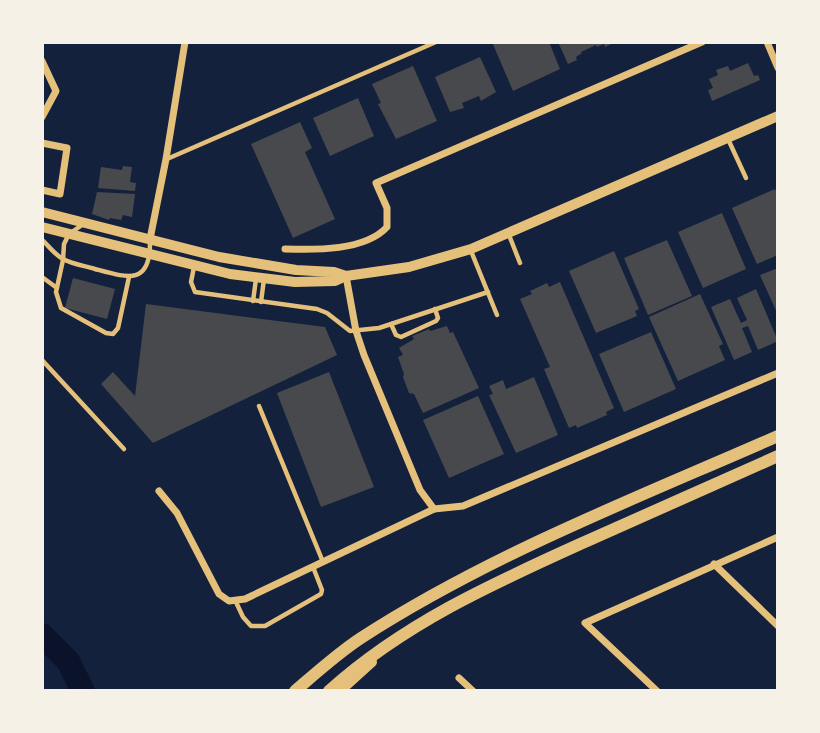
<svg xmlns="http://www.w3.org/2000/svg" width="820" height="733" font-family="Karla,sans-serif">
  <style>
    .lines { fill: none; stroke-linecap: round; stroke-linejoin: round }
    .river { stroke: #0b132b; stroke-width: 24 }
    .building { fill: #48494c }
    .service { stroke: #e5c07b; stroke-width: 4.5 }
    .minor { stroke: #e5c07b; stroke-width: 7 }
    .tertiary { stroke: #e5c07b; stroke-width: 10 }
    .primary { stroke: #e5c07b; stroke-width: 12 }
  </style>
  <rect width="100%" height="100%" fill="#14213d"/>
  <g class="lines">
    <polyline class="river" points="42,635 68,661 83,691"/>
  </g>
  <g class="building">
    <polygon points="492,42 549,42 560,69 513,91"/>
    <polygon points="558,42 615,42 605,47 604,44 597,47 596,45 581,52 582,53 576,57 577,60 568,64"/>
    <polygon points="480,57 496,92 481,101 479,96 462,103 464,108 450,112 435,77"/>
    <polygon points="748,63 754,76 758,75 760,80 712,101 708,90 713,88 709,79 718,75 716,70 728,66 730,71"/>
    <polygon points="413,66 437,121 396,139 378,104 381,103 372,84"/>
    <polygon points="358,98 374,136 330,156 313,118"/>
    <polygon points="300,122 312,148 305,152 335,219 293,238 251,144"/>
    <polygon points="123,166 132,167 130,182 136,183 135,191 98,188 101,167 122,170"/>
    <polygon points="775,189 778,195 778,255 757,264 732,208"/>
    <polygon points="97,192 135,194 132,217 123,215 121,220 110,218 109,220 92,214"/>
    <polygon points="722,213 746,269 703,288 678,232"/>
    <polygon points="667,240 692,296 648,315 624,258"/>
    <polygon points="614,251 639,309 635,311 637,316 596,333 569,271"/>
    <polygon points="778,268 778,315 760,275"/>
    <polygon points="73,278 115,289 107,319 65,308"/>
    <polygon points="560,282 614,408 606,412 607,415 577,428 576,425 569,428 544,369 550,367 520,299 532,294 530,291 547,283 549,287"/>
    <polygon points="756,289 778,341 758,350 748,326 742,328 752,352 734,360 711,307 730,299 741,323 747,320 737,298"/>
    <polygon points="700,294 723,344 719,346 725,360 678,381 649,317"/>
    <polygon points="146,304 325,327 337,355 153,443 101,384 113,372 135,396"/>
    <polygon points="447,326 450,333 453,332 479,388 423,413 414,394 409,393 403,377 404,374 398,357 403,355 399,348 414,339 412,336 429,329 430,331"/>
    <polygon points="651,332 676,389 624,412 599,354"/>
    <polygon points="329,372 374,487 321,507 277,393"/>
    <polygon points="534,377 558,435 516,453 489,395 493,394 489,386 503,380 506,389"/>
    <polygon points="478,396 504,454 449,478 423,420"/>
  </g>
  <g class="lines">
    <g class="service">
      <polyline points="728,139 746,178"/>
      <polyline points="167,159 436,42"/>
      <polyline points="82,225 69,234 64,244 63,260 56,292 61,308 106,333 113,334 118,328 129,277"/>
      <polyline points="509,235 520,263"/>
      <path d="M42 240C49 246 55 255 63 259 72 264 85 266 95 269 128 278 151 286 150 240"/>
      <polyline points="471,251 497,315"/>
      <polyline points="194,267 191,282 195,292 317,309 327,313 350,331 379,328 488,292"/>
      <polyline points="42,277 57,288"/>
      <polyline points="253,301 256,279"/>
      <polyline points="261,302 264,279"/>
      <polyline points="391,324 396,335 401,337 436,321 438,318 435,309"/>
      <polyline points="42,360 124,449"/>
      <polyline points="259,406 323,562"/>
      <polyline points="235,600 243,617 251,626 265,626 321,594 322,590 313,567"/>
    </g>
    <g class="minor">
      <polyline points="767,42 778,68"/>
      <polyline points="42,61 56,91 42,117"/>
      <polyline points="42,143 67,148 60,194 42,190"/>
      <polyline points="150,239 166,159 185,42"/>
      <path d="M285 249C315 250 365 251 387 227V208L376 183 702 42"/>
      <polyline points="346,276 356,331 364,355 420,490 434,509"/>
      <polyline points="159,491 177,513 219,594 229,601 245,599 434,509 463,506 778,373"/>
      <polyline points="714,564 778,626"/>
      <polyline points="459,678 473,691"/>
      <polyline points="657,691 585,623 778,537"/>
    </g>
    <g class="tertiary">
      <polyline points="42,212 219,257 296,270 334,272 346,276"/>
      <polyline points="42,227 230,274 295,282 335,281 346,276 409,267 471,249 778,116"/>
      <polyline points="340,691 372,662"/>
    </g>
    <g class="primary">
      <path d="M295 691C316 673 338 653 361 638 491 554 637 498 778 436"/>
      <path d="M329 691C404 623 496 582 587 541 651 513 714 484 778 456"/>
    </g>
  </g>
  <rect width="820" height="733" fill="none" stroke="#f6f1e7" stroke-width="88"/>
</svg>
